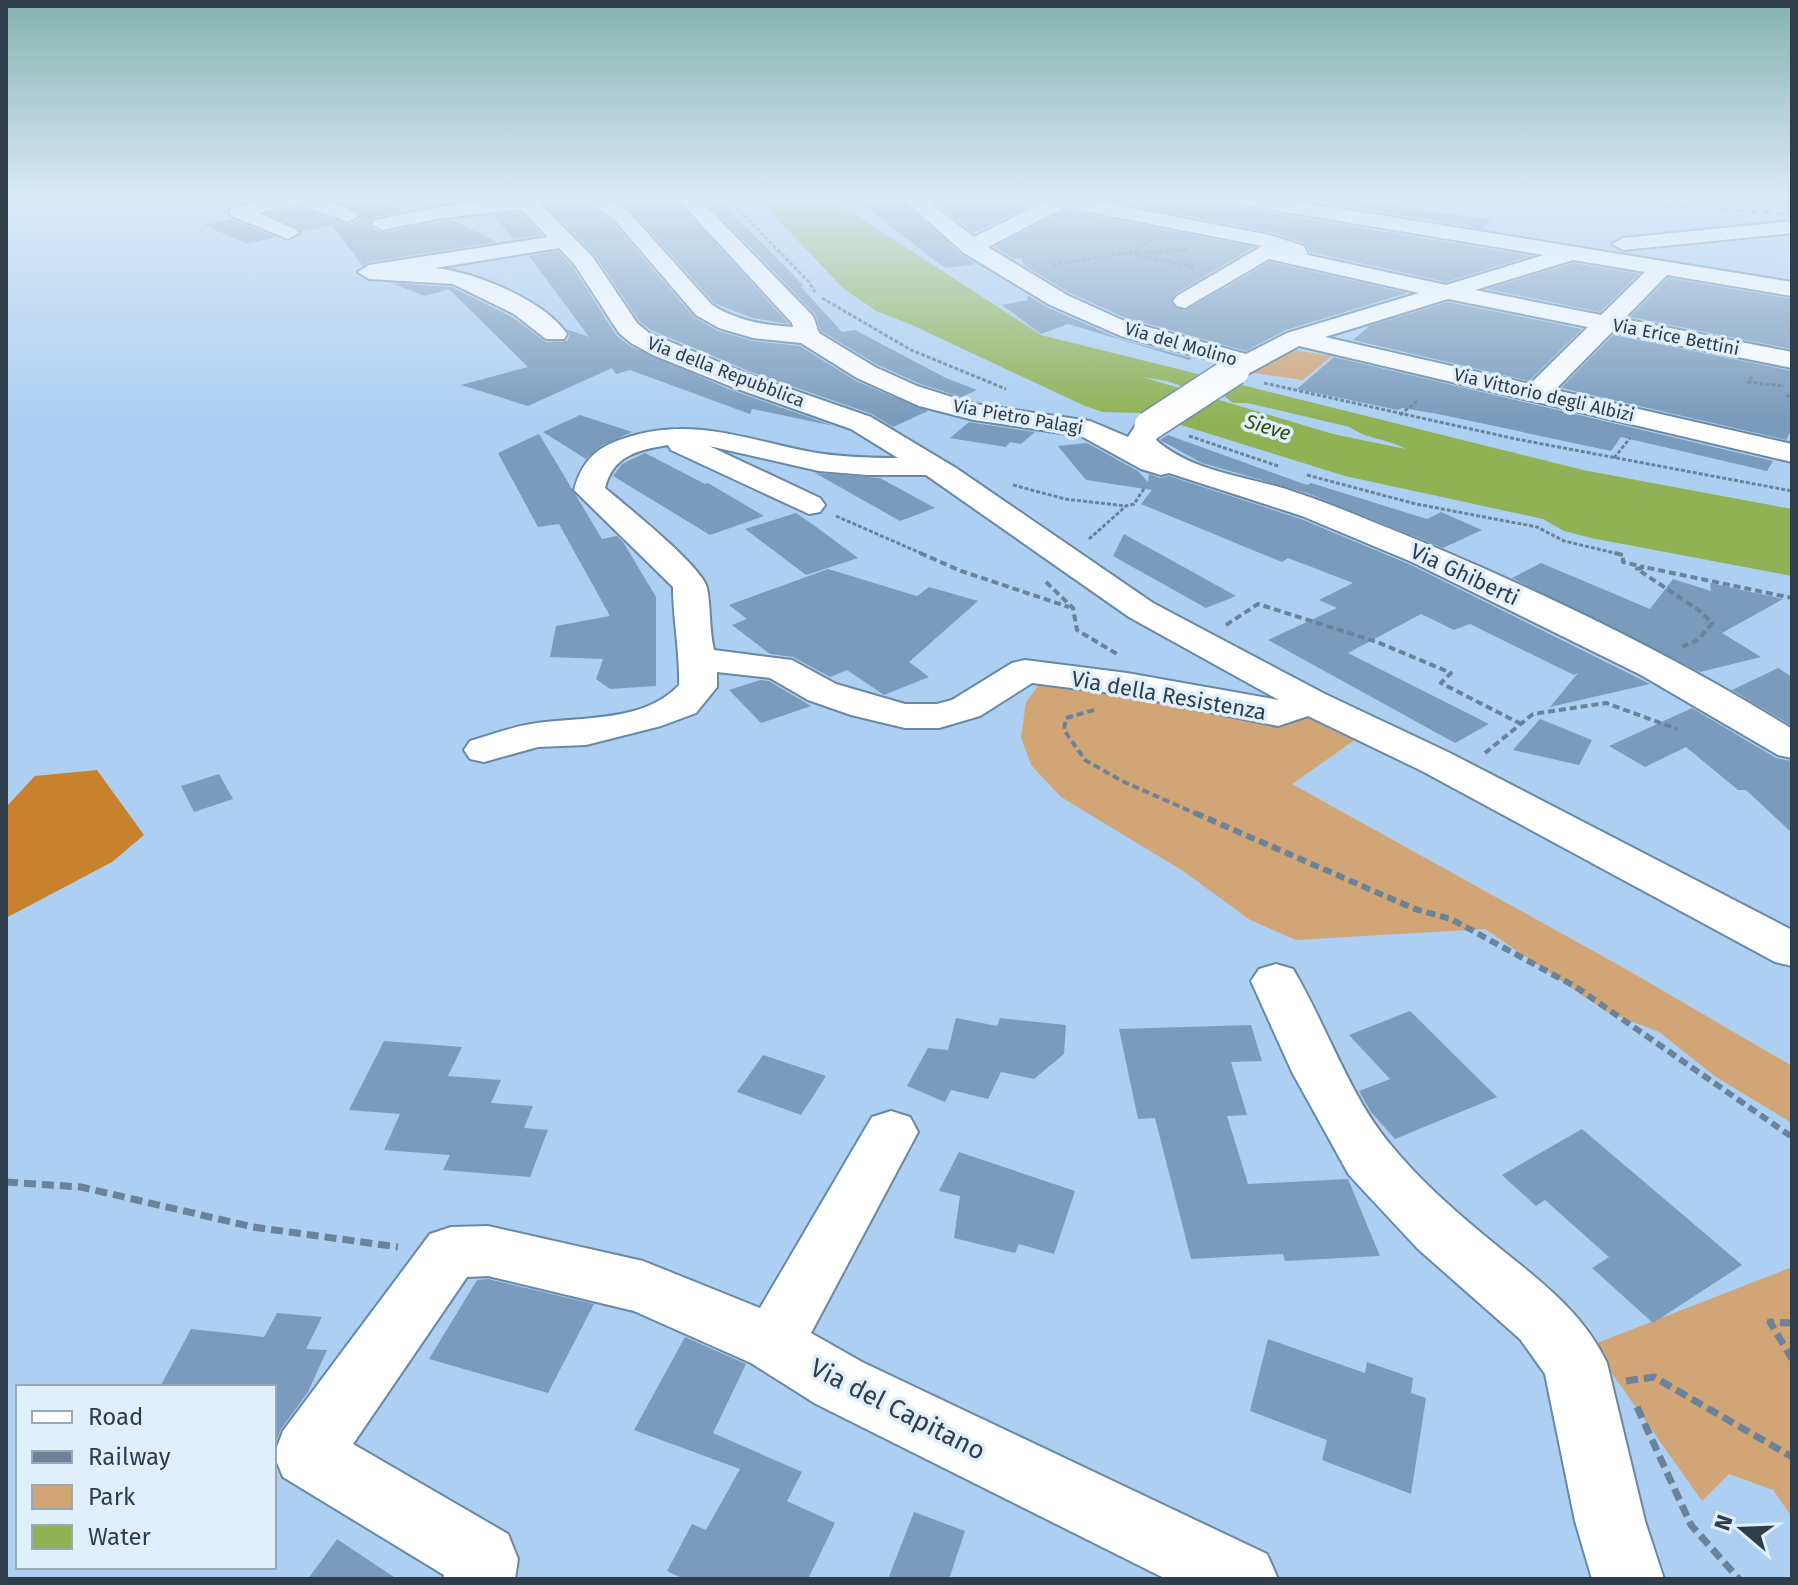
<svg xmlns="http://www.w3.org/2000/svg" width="1798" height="1585" font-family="'Fira Sans',sans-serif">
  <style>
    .green { fill: #d2a577 }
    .forest { fill: #c8822d }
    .water { fill: #8eb254; fill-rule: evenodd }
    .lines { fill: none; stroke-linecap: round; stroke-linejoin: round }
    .river { fill: #8eb254; fill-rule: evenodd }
    .building { fill: #7a9bbb }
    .minor-casing { stroke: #6788a6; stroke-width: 4 }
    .path-far3 { stroke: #6b839a; stroke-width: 3; stroke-dasharray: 4 2; stroke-linecap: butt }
    .path-far2 { stroke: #6b839a; stroke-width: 4; stroke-dasharray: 7 4; stroke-linecap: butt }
    .path-far1 { stroke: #6b839a; stroke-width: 6; stroke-dasharray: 9 5; stroke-linecap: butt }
    .path { stroke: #6b839a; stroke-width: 7; stroke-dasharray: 12 6; stroke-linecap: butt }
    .minor { fill: #fff; fill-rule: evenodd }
    .rail { stroke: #6c849b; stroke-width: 3; stroke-dasharray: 7 7; stroke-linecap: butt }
    .minor-bridge-casing { stroke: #6788a6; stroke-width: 32; stroke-linecap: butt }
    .minor-bridge { stroke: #fff; stroke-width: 29 }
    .labels { text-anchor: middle; stroke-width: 7; stroke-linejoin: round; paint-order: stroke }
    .far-street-label { font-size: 18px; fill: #2f3d4a; stroke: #e0effc }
    .far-water-label { font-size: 20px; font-style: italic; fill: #354c05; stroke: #e0effc }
    .street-label { font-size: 22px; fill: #2f3d4a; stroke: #e0effc }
    .near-street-label { font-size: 26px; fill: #2f3d4a; stroke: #e0effc }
  </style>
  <rect width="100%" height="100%" fill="#add0f2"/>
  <g class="green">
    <polygon points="1616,198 1792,198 1792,209"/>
    <polygon points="1288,349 1332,356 1303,380 1247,372"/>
    <polygon points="1044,678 1318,706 1372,728 1292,784 1624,968 1792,1066 1792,1123 1716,1077 1659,1032 1607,1012 1485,929 1296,940 1250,920 1183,871 1061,797 1031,765 1021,737 1026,702"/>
    <polygon points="1792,1267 1792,1517 1773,1490 1729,1474 1702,1501 1592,1345"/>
  </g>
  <polygon class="forest" points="97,770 144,835 112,862 6,918 6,807 35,776"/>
  <path class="water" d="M757 198H806L850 211 1041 335 1583 470 1792 509V576L1591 538 1564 531 1543 519 1345 476 1142 413 1103 412 1085 406 912 325 876 311 843 288ZM1090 369 1167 381 1184 387 1217 390 1233 403H1247L1350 427C1367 440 1389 438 1407 450L1538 484 1545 492C1474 492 1405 468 1338 448L1327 441 1231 406 1191 404 1178 390 1165 392 1168 400C1151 406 1108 388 1092 379L1089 377Z"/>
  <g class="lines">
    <polygon class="river" points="1015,330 1109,367 1333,434 1623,494 1639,498 1645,507 1639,516 1623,520 1310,454 1083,383 1002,349 997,341 1002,333"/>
  </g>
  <g class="building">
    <polygon points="355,198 371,198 402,210 423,207 374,217 369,225 380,233 451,220 497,242 369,262 363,266 332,225 301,232 268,214 299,207 350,225 360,219 360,214 338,202"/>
    <polygon points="538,198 577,198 611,220 694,317 718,331 753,341 800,346 856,381 928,411 893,427 872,414 751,372 651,330 639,321 594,254"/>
    <polygon points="612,198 674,198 789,324 752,318 714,303 629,208"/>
    <polygon points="702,198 717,198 804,286 801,287 842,332 855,330 946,378 977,390 961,397 918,383 876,364 821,331 815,314"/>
    <polygon points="854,198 899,198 962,255 976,264 945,268"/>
    <polygon points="929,198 1045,198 974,233"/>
    <polygon points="1096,198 1208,198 1227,201 1236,207 1531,256 1446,282 1310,252 1305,243 1270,232"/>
    <polygon points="1304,198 1330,198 1492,220 1482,229"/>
    <polygon points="1065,210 1254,247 1175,294 1171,303 1184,311 1270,262 1407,293 1286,330 1246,351 1123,317 1068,292 1023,265 1022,258 1014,259 994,247"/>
    <polygon points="520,212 542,235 514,239 493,215"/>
    <polygon points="231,219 276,237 247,244 204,225"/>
    <polygon points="558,251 573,267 616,335 630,346 731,390 834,426 752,409 750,414 630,370 616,374 612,368 528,406 461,385 528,367 449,289 425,296 391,283 452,287 512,317 546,342 567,341 570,334 566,329 589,337 529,256"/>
    <polygon points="1573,263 1639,274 1600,312 1487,289"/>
    <polygon points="1668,278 1792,299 1792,349 1630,317"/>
    <polygon points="1027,295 1049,308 1120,339 1192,358 1189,360 1068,324 1041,334 1002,305 1028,300"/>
    <polygon points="1448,302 1582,329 1529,381 1353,340 1369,326"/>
    <polygon points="1613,335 1792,371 1792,429 1786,440 1561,388"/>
    <polygon points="1334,357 1773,461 1767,471 1621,437 1611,451 1438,414 1402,408 1398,410 1297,389"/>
    <polygon points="580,415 632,432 601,446 586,459 543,432"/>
    <polygon points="969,422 974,423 1035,432 1021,444 1010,442 1006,447 950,438"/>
    <polygon points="539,434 602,539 617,536 623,542 656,597 656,686 610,689 596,679 603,659 550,657 556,626 610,616 559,524 538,527 498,453"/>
    <polygon points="1168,435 1307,485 1311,483 1427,519 1441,512 1482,530 1443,548 1307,493 1202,463 1160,440"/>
    <polygon points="1087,443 1138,471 1148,482 1149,474 1160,478 1169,476 1301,519 1411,565 1650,684 1550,707 1578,673 1574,675 1470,624 1454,630 1421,614 1348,653 1489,724 1455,743 1268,640 1337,608 1319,600 1353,583 1288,558 1282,562 1141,504 1152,490 1086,480 1058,446"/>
    <polygon points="645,453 705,484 708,483 764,516 710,535 613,476 622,464"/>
    <polygon points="815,473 880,478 935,508 900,521"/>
    <polygon points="796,513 815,526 858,558 806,575 745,529"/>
    <polygon points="1124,534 1236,596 1206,608 1113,556"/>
    <polygon points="1541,563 1650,609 1673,579 1711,591 1710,583 1783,599 1722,633 1761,657 1700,672 1512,578"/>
    <polygon points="828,569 917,596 929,587 978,601 909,662 929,677 884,695 847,670 830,677 793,657 770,654 732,625 747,619 729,605"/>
    <polygon points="1778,668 1792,677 1792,726 1732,690"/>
    <polygon points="760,680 769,681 811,706 761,723 729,690"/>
    <polygon points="1692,708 1776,758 1792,761 1792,833 1746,790 1738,790 1686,747 1645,767 1609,746"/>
    <polygon points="1540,719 1592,740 1579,765 1513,750"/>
    <polygon points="219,774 233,799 194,812 181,786"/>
    <polygon points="1410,1011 1497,1097 1395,1139 1371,1112 1359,1091 1390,1079 1349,1035"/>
    <polygon points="956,1018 997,1026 1000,1018 1066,1025 1064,1054 1034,1079 1001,1072 988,1099 951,1090 945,1102 907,1086 928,1048 948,1050"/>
    <polygon points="1251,1025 1262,1061 1231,1062 1247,1115 1227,1116 1248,1184 1348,1179 1380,1256 1285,1261 1283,1254 1191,1259 1155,1118 1138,1119 1119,1029"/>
    <polygon points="384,1041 462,1047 448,1076 501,1080 491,1103 533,1106 524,1128 548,1130 530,1177 443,1170 450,1155 384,1150 400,1114 349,1110"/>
    <polygon points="763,1055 826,1076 801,1115 737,1092"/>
    <polygon points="1582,1129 1742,1265 1653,1323 1592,1268 1609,1257 1545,1200 1536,1206 1502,1175"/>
    <polygon points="959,1152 1075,1191 1054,1254 1019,1244 1015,1253 954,1238 960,1196 939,1191"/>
    <polygon points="488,1279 594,1304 548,1393 429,1359 477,1280"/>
    <polygon points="277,1313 322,1317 306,1349 327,1350 308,1392 281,1429 274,1446 274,1387 160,1387 191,1329 264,1337"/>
    <polygon points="685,1337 746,1364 713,1433 802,1472 787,1501 835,1523 808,1579 684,1579 667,1571 692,1524 706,1530 740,1469 634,1430"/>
    <polygon points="1268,1339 1365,1373 1367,1362 1413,1378 1411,1393 1426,1398 1411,1494 1322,1460 1327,1440 1250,1411"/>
    <polygon points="914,1512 965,1531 949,1579 888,1579"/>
    <polygon points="337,1539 397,1579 308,1579"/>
  </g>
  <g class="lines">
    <g class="minor-casing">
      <g id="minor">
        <polygon points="272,198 320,198 355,212 358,216 348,222 299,204 259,213 295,229 299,233 288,239 232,216 229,212 232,208"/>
        <path d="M510 198H534L592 256 637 323 649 333 750 375 871 417 956 468 1153 603 1325 694 1450 753 1792 930V966L1775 962 1422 771 1308 716 1278 726 1127 695 1032 683 980 716 939 728H905L851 715 808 700 770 678 717 672V687L696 713 661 726 586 745 538 747 484 762 470 759 464 750 470 741C491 735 514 726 537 723 582 717 645 722 679 685 680 652 673 620 673 587L574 490C583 457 600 445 632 436 694 418 746 439 806 451 836 457 867 458 898 458L851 429 732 387 653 355 631 343 619 333 575 265 559 248 435 268C475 272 544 300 567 334L564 339H546L514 314 453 284 369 279 358 272 369 265 548 237 521 209 438 219 382 230 372 224 375 220 438 207ZM668 445 671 450 809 514 820 512 825 505 820 498 709 446 819 471 867 475H926L1129 617 1279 700 1127 673 1025 660 1012 663 952 700 937 704H905L836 684 792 660 714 650C709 629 711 608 707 588 703 567 625 505 605 488 613 456 637 450 668 445Z"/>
        <path d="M580 198H605L627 210 712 305C738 321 763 325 793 327L792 323 677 198H698L813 316 819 333 875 367 917 386 974 404 1090 421 1128 437 1139 420 1149 418 1159 420 1163 426 1156 440C1191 471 1243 476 1286 489 1313 498 1340 508 1366 519 1509 576 1661 647 1792 729V758L1778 755 1641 675 1412 562 1302 516 1169 473 1161 475 1141 469 1081 436 974 420 919 406 857 378 801 343 753 338 719 328 696 315 613 218Z"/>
        <path d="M902 198H924L974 237 1052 198H1080L1269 235 1304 246 1308 255 1446 285 1544 255 1237 204 1227 198H1274L1792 282V296L1667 275 1624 319 1792 352V368L1612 332 1555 390 1792 444V462L1299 346 1244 376H1226L1222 370 1226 364 1121 336 1050 305 964 253ZM1065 207 1262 246 1177 296 1173 301 1177 306 1185 308 1269 259 1419 293 1287 333 1246 354 1122 320 1067 295 988 247ZM1573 260 1645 272 1601 315 1475 290ZM1448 299 1588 327 1530 384 1325 337Z"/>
        <polygon points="1792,221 1792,233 1623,250 1612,244 1623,238"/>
        <path d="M1276 964 1293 969C1326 1024 1349 1095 1390 1144 1419 1180 1456 1212 1491 1241 1535 1277 1582 1310 1607 1363L1645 1521 1664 1579H1592L1575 1521 1545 1374 1520 1339 1418 1249 1349 1175 1292 1072 1251 981 1259 969Z"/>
        <polygon points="891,1111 910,1117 918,1132 811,1333 862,1362 1267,1554 1278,1579 1166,1579 816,1404 751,1363 634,1311 488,1276 467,1277 353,1444 508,1534 518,1559 515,1579 443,1579 444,1575 283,1477 274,1455 283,1431 430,1234 451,1227 488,1226 643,1261 760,1308 872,1117"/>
      </g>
    </g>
    <g class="path-far3">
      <polyline points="727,198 809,282 815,292"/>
      <polyline points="1129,253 1152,240"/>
      <polyline points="1137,255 1194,267"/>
      <polyline points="1052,265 1115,254 1189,250"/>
      <polyline points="822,298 911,350 1006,389"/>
      <polyline points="1752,377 1748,382 1784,386"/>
      <polyline points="1264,383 1516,439 1792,491"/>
      <polyline points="1786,397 1792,393"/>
      <polyline points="1400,415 1417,401"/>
      <polyline points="1189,436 1278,466"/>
      <polyline points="1614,458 1630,438"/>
      <polyline points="1307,475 1416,504 1537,527 1564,541 1623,555"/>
      <polyline points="1013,485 1065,499 1126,506"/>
      <polyline points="836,516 925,555"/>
      <polyline points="1089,539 1126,506 1134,504 1145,487"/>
    </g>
    <g class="path-far2">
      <polyline points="920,553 961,571 1069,607"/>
      <polyline points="1615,553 1623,555 1623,562 1644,567"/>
      <polyline points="1046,582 1073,608 1077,630 1117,654"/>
      <polyline points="1226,625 1258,604 1377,642 1451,673 1441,683 1521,724"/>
      <polyline points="1682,647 1698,640 1712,623 1700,611 1637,569 1644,567 1792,598"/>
      <polyline points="1094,710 1066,718 1064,730 1085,760 1122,781 1199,815"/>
      <polyline points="1485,753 1533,714 1606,703 1677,729"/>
    </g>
    <polyline class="path-far1" points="1195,813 1415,909 1451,919 1576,987 1792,1137"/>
    <g class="path">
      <polyline points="6,1182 81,1187 253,1227 398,1247"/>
      <polyline points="1792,1323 1770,1322 1792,1359"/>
      <polyline points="1626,1381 1654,1377 1792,1457"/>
      <polyline points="1637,1407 1691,1525 1739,1579"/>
    </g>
    <use href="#minor" class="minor"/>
    <polyline class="rail" points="1554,198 1792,214"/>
    <g class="minor-bridge-casing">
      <polyline id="minor-bridge" points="1149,426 1235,370"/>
    </g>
    <use href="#minor-bridge" class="minor-bridge"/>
  </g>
  <linearGradient id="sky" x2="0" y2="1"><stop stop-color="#84b3ad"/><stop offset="0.47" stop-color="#daeaf9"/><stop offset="1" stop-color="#daeaf9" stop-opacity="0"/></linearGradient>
  <rect width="1798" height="420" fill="url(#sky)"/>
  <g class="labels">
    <g class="far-street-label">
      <text transform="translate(1676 337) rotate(11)" y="6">Via Erice Bettini</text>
      <text transform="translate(1181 344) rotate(16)" y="6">Via del Molino</text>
      <text transform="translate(726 372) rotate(21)" y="6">Via della Repubblica</text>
      <text transform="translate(1544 395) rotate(13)" y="6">Via Vittorio degli Albizi</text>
      <text transform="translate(1018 417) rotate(10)" y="6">Via Pietro Palagi</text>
    </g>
    <g class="far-water-label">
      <text transform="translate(1268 427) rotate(17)" y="7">Sieve</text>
    </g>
    <g class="street-label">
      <text transform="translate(1465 574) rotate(25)" y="8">Via Ghiberti</text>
      <text transform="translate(1169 695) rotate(10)" y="8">Via della Resistenza</text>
    </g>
    <g class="near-street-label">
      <text transform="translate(898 1409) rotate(27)" y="9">Via del Capitano</text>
    </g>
  </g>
  <rect width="1798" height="1585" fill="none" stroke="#2f3d4a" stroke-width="16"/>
  <rect x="16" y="1385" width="260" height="184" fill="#e0effc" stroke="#99a8b5" stroke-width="2"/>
  <rect x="32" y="1411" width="40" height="12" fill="#ffffff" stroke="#99a8b5" stroke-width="2"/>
  <text x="88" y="1425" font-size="24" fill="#2f3d4a">Road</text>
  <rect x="32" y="1451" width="40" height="12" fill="#6c849b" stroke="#99a8b5" stroke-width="2"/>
  <text x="88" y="1465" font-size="24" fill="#2f3d4a">Railway</text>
  <rect x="32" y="1485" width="40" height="24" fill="#d2a577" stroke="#99a8b5" stroke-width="2"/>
  <text x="88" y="1505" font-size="24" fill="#2f3d4a">Park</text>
  <rect x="32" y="1525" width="40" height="24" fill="#8eb254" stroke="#99a8b5" stroke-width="2"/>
  <text x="88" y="1545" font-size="24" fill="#2f3d4a">Water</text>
  <g transform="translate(1742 1529) rotate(289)" stroke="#e0effc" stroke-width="6" paint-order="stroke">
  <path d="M0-6L14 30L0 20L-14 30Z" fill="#2f3d4a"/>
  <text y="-12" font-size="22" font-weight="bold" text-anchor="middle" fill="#2f3d4a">N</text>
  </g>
</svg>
